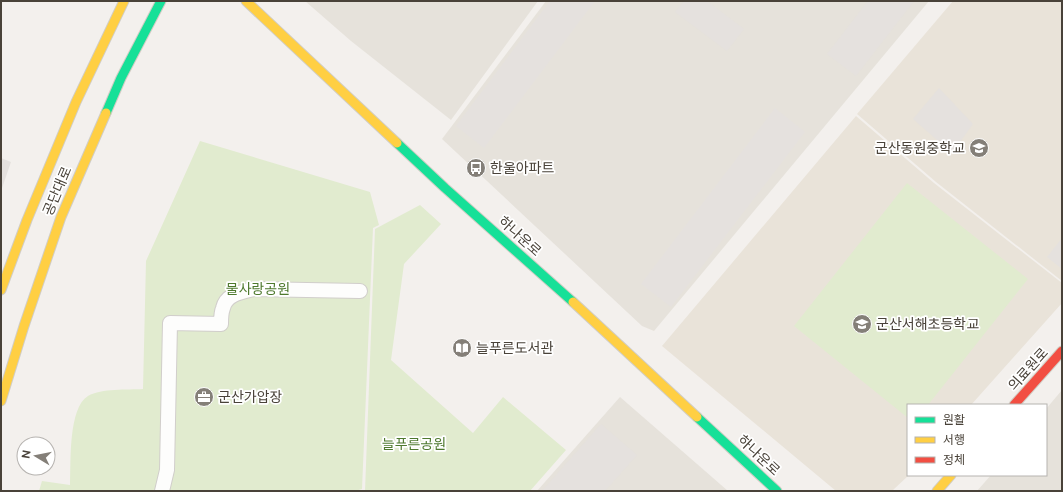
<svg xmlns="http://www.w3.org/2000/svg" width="1063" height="492" font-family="'Public Sans','Noto Sans KR',sans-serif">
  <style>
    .residential { fill: #e6e2db }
    .education { fill: #e9e3d9 }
    .green { fill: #e1ebcf }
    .parking { fill: #e5e1de }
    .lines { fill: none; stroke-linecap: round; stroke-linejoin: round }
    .street-casing { stroke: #d1cecb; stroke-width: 16 }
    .fast-casing { stroke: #d1cdc4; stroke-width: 11 }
    .slow-casing { stroke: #d1cdc4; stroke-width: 11 }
    .jam-casing { stroke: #d1cdc4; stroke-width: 11 }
    .street { stroke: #fdfdfc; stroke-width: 14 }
    .fast { stroke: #16e098; stroke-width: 9 }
    .slow { stroke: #ffcf43; stroke-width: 9 }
    .jam { stroke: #f24e42; stroke-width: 9 }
    .labels { text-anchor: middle; stroke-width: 3.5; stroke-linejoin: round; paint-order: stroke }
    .poi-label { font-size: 14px; fill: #494239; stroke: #fff; text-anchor: start }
    .street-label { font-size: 14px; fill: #494239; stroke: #fff }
    .park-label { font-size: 14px; fill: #4e792e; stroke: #fff }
  </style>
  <rect width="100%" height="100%" fill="#f3f0ed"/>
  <g class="residential">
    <polygon points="305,1 538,1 451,120 351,41"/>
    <polygon points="546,1 929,1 654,331 642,326 442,139"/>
    <polygon points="1062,390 1062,491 977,491 991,475 1046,475 1046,409"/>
    <polygon points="620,397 728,491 537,491"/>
  </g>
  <g class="education">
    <polygon points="953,1 1062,1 1062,281 936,182 857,114"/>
    <polygon points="856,116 934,183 1062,283 1062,303 971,405 908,405 908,475 909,475 892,491 836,491 662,346"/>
  </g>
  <g class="green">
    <path d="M200 141 370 192 379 225 373 228 362 489 355 491H39L42 481 70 485C71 463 68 408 88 396 102 388 127 390 143 389L146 261Z"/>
    <polygon points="907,183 1028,279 928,405 908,405 908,418 794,326"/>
    <polygon points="420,205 441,224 404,264 391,360 473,433 503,397 566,450 530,491 365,491 375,229"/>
  </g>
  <g class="parking">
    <polygon points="550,1 595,1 484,148 456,126"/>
    <polygon points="684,1 707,1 744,29 727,51 675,12"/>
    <polygon points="868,1 914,1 856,76 827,54"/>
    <polygon points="939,88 973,124 952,153 913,119"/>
    <polygon points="775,108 805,132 671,307 641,284"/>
    <polygon points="1,158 11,162 1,191"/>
    <polygon points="1062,238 1062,269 1047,257"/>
    <polygon points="601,424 637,455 605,491 542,491"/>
  </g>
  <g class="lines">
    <g class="street-casing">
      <path id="street" d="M162 491 167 470 170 323 221 324C221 319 221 313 223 308 226 294 242 292 254 289L360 291"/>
    </g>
    <g class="fast-casing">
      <g id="fast">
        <polyline points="106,113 121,78 161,1"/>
        <polyline points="397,143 445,188 573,302"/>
        <polyline points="697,417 777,491"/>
      </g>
    </g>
    <g class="slow-casing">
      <g id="slow">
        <polyline points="246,1 397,143"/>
        <polyline points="1,290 27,220 76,102 124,1"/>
        <polyline points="573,302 697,417"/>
        <polyline points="1,401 24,326 61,217 106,113"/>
        <polyline points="937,491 951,475"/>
      </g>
    </g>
    <g class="jam-casing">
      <polyline id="jam" points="1014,405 1062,351"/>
    </g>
    <use href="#street" class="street"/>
    <use href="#fast" class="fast"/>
    <use href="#slow" class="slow"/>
    <use href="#jam" class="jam"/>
  </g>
  <defs>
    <g id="school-disc" transform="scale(1)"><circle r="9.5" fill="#847f78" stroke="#fff"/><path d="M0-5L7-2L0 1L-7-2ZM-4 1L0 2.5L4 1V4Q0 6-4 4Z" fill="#fff"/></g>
    <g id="bus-disc" transform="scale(1)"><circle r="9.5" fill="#847f78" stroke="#fff"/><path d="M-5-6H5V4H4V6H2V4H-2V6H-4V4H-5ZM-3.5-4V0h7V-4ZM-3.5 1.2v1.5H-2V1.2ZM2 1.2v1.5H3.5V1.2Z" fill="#fff"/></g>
    <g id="library-disc" transform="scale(1)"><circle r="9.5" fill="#847f78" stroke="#fff"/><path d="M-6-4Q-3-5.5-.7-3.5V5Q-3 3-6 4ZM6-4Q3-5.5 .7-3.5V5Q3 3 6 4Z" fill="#fff"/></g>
    <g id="office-disc" transform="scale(1)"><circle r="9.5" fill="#847f78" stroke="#fff"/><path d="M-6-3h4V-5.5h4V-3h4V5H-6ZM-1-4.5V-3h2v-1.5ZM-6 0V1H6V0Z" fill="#fff"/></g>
  </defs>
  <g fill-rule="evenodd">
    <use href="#school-disc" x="979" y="148"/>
    <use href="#bus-disc" x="476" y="168"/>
    <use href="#school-disc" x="862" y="324"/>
    <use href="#library-disc" x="462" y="348"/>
    <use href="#office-disc" x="204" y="397"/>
  </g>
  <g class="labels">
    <g class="poi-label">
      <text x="965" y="153" text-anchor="end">군산동원중학교</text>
      <text x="490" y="173">한울아파트</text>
      <text x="876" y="329">군산서해초등학교</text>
      <text x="476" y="353">늘푸른도서관</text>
      <text x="218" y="402">군산가압장</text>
    </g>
    <g class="street-label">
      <text transform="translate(57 191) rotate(-67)" y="5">공단대로</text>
      <text transform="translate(520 236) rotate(42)" y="5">하나운로</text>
      <text transform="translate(1028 369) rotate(-48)" y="5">의료원로</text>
      <text transform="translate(759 455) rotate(43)" y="5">하나운로</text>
    </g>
    <g class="park-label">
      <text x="258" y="294">물사랑공원</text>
      <text x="414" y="449">늘푸른공원</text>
    </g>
  </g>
  <rect width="1063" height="492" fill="none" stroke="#494239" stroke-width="4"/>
  <rect x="907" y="404" width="140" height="72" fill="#ffffff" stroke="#b6b3b0"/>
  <rect x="915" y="417" width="20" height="6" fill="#16e098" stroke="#b6b3b0"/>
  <text x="943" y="424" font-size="12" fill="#494239">원활</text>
  <rect x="915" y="437" width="20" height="6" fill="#ffcf43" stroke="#b6b3b0"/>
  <text x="943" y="444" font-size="12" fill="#494239">서행</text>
  <rect x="915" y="457" width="20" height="6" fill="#f24e42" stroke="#b6b3b0"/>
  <text x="943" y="464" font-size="12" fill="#494239">정체</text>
  <g transform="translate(36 456) rotate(280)"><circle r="19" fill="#ffffff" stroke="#b6b3b0"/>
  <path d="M0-3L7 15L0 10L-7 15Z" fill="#847f78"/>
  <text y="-6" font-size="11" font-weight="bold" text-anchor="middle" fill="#494239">N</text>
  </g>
</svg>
